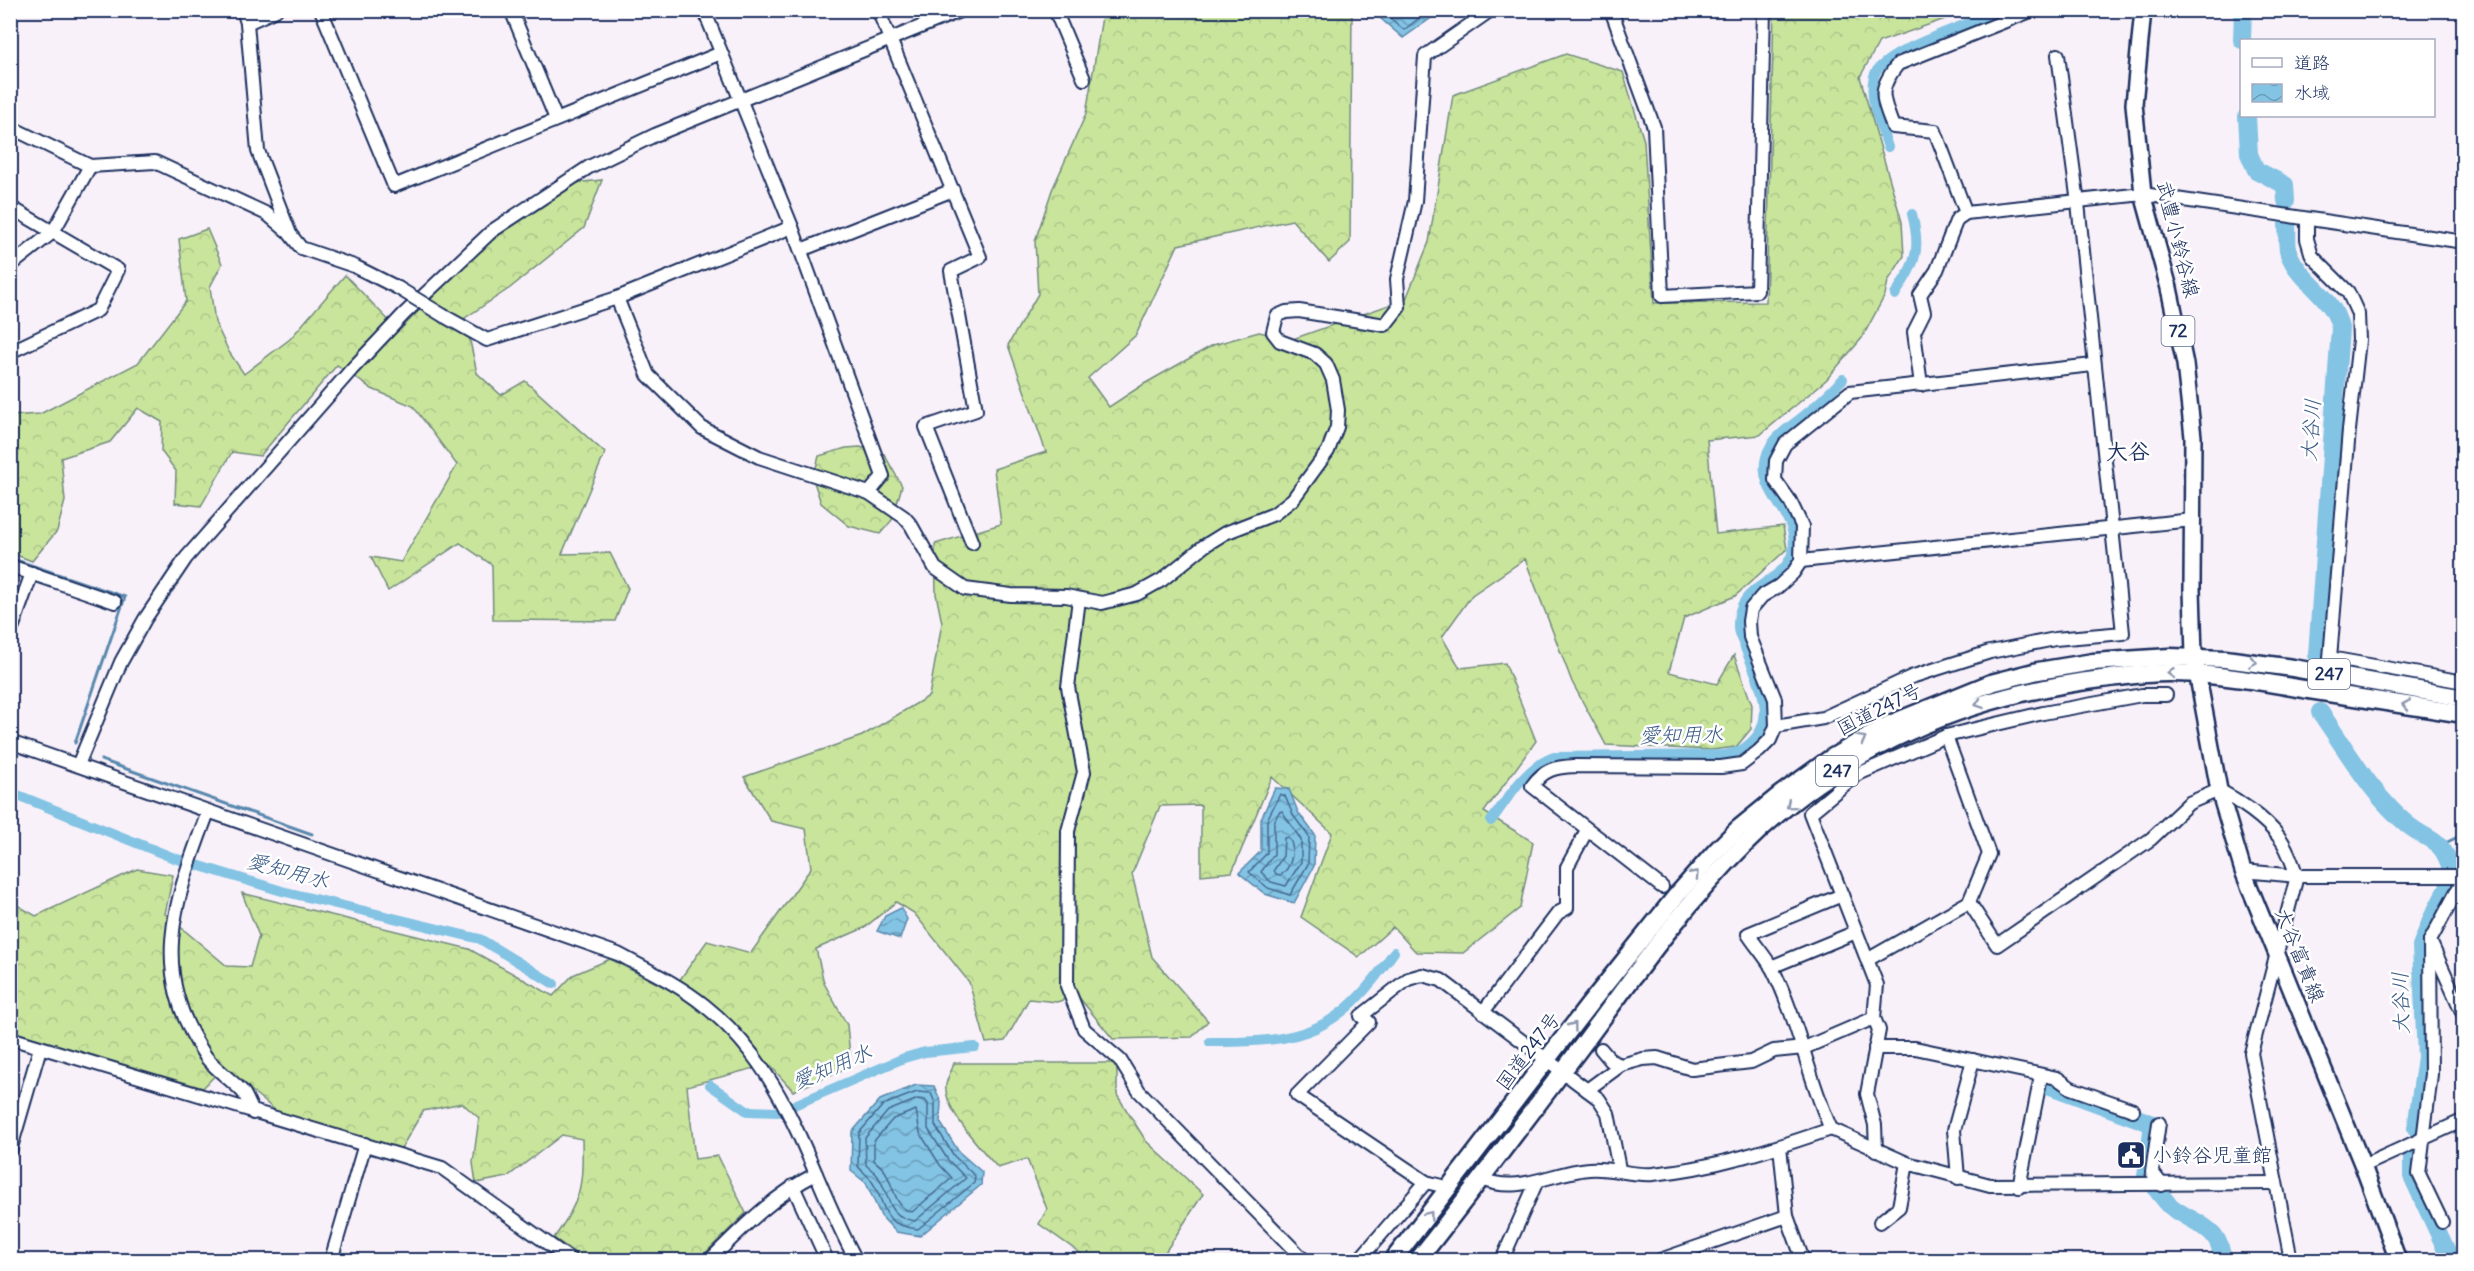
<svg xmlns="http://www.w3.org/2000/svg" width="2474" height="1271" font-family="Delius,'Klee One',sans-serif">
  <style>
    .forest { fill: url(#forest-crowns); stroke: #728a7d; stroke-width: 1.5 }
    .water { fill: url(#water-waves); stroke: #5988ae; stroke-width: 1.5 }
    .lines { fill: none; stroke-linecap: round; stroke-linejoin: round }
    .shore { stroke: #456a93; stroke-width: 1.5 }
    .stream { stroke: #5988ae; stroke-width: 3 }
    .canal { stroke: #83c3e3; stroke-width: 10 }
    .river { stroke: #83c3e3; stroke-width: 18 }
    .minor-casing { stroke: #1b2f5e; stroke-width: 16 }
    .major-casing { stroke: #1b2f5e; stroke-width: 20 }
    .highway-casing { stroke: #1b2f5e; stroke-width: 21 }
    .minor { stroke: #fff; stroke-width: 12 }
    .major { stroke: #fff; stroke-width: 15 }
    .highway { stroke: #fff; stroke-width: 16 }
    .minor-bridge-casing { stroke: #1b2f5e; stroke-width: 16; stroke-linecap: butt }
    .minor-bridge { stroke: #fff; stroke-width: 12 }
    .oneway { stroke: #8d97ae }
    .labels { text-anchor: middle; stroke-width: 5; stroke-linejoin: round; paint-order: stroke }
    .shield { fill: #fff; stroke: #5f6d8e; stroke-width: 1.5 }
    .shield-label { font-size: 18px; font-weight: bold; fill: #1b2f5e }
    .street-label { font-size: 20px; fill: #1b2f5e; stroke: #fff }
    .poi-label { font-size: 20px; fill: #1b2f5e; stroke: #fff; text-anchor: start }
    .water-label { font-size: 21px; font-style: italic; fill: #3a5b86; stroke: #fff }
    .quarter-label { font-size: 22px; font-weight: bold; fill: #1b2f5e; stroke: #fff }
  </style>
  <defs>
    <pattern id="forest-crowns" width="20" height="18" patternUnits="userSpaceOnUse" patternTransform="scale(1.5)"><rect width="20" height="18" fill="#c9e59c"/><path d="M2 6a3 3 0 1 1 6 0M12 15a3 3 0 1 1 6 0" fill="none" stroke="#acc589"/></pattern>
    <pattern id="water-waves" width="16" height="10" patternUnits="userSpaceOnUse" patternTransform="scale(1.5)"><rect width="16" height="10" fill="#83c3e3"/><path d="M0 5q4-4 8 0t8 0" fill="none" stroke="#6a9fbb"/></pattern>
  </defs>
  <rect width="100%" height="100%" fill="#f9f1f9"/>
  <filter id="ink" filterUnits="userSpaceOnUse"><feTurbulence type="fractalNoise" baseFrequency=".0167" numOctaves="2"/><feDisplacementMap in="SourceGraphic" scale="12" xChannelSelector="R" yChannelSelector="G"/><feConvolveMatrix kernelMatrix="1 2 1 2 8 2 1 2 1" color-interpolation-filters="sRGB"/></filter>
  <g filter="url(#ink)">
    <g class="forest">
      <path d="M1103 11H1352L1350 242 1329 262 1292 220 1178 245 1136 335 1088 378 1109 407 1144 384 1213 345 1259 332 1293 339 1406 299 1429 242 1453 95 1566 54 1623 72 1644 141 1654 303 1766 302 1774 11H1968L1879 42 1860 77 1902 222 1904 256 1888 281 1885 295 1862 338 1826 380 1760 435 1707 440 1716 534 1783 526 1787 549 1735 596 1684 618 1669 672 1717 684 1734 655 1752 705 1751 729 1736 747 1711 750 1606 745 1572 682 1525 559 1472 595 1442 637 1460 668 1505 663 1536 741 1484 812 1533 842 1520 908 1463 953 1416 952 1393 927 1359 957 1301 917 1332 833 1272 777 1232 872 1201 875V805L1160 806 1132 874 1152 957 1208 1021 1192 1037 1113 1039 1077 995 1057 1002 1029 999 1005 1041 986 1043 969 982 914 913 896 902 864 928 816 949 824 983 847 1025 851 1066 793 1091 769 1064 687 1086 695 1159 718 1156 746 1213 698 1260H585L554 1238C582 1199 583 1186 582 1139L562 1135 507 1177 476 1183 473 1163 479 1118 462 1103 423 1111 400 1150 281 1115 223 1067 203 1088 11 1031 10 901 36 916 137 869 173 875 165 914 227 966 250 967 259 936 242 893 469 949 553 996 573 975 610 959 672 991 707 941 751 953 811 868 806 829 771 821 744 777 862 736 929 696 942 623 936 594 935 544 1001 524 994 469 1046 452 1008 345 1038 294 1035 241 1052 190 1086 114Z"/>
      <polygon points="602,180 584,228 510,288 465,318 477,373 501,395 525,381 605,453 562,554 610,553 628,588 615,621 493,620 492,565 460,543 388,591 371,557 401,562 457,465 413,406 372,389 337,365 260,456 232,452 201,506 175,503 176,471 161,451 162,422 138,408 110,442 61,458 65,501 57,531 32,561 11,553 10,416 40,414 138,363 186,301 179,239 207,229 222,264 210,287 215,322 229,352 244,374 290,339 345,275 399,331 484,245 575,183"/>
      <polygon points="860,447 884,454 902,486 892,520 880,534 849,526 821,503 813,479 819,456 846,448"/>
      <path d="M954 1063H1117V1095L1146 1141 1203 1194 1160 1260H1090L1039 1224 1047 1209 1027 1159 998 1168C983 1151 943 1109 946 1085 947 1078 952 1070 954 1063Z"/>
    </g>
    <g class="water">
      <polygon points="1372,11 1435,11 1434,16 1403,38"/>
      <polygon points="1275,788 1289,789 1298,812 1315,835 1314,866 1294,903 1265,894 1239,873 1261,851 1261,819"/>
      <polygon points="901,908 907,919 900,939 877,931 885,916"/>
      <polygon points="916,1085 934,1086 941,1102 940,1122 959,1152 982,1172 981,1185 920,1236 896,1232 881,1216 866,1183 851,1171 852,1132 880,1100"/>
    </g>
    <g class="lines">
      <g class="shore">
        <polyline points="1381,10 1404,30 1429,10"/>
        <polygon points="1280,794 1285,796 1293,815 1309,837 1308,864 1290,895 1268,888 1249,872 1267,853 1267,820"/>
        <polygon points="1282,811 1301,840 1301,862 1286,886 1271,882 1261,872 1274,854 1274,822 1279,812"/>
        <path d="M1288 837C1297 848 1291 868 1281 875L1276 874 1274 870 1283 856 1284 838Z"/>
        <path d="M917 1092 931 1093 935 1103V1125L954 1156 975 1176 974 1183 918 1229C877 1224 889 1206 871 1180 868 1175 861 1171 858 1166L859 1133 883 1105Z"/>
        <path d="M918 1099 925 1100 928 1104V1129L948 1160 966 1178 915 1221C885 1217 891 1194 877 1175 874 1171 869 1168 866 1165L865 1138 888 1111Z"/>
        <path d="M916 1110 920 1133 940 1165 952 1178 912 1212C895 1209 893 1184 885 1171 882 1167 878 1164 874 1160V1141L893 1119Z"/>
      </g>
      <g class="stream">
        <polyline points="10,558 125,597 75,743"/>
        <polyline points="101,760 312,834"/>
        <polyline points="2441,845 2464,834"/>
      </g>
      <g class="canal">
        <path d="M1888 147C1881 126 1868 99 1874 76 1881 51 1977 21 2003 10"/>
        <path d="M1895 295C1915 263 1922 252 1912 214"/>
        <polyline points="10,792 174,858 282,891 480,939 554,984"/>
        <path d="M1491 821C1509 797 1525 767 1554 757L1723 755C1739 753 1747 748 1757 736 1777 710 1753 670 1744 645 1741 639 1738 633 1738 628 1736 580 1785 587 1793 550 1800 513 1756 494 1766 457 1771 437 1792 426 1806 414 1819 403 1831 391 1843 379"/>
        <path d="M1210 1042C1305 1043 1339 1032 1394 952"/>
        <polyline points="710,1085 747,1111 778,1112 904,1058 925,1052 975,1047"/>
      </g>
      <g class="river">
        <polyline points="2242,40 2243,10"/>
        <polyline points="2247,116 2249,154 2256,170 2285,185 2286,201"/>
        <path d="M2287 225C2288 234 2286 246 2289 254 2301 284 2333 294 2340 328L2317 655"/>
        <path d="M2320 712C2347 750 2372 796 2408 825 2431 843 2442 838 2451 869"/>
        <polyline points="2048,1085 2153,1124 2146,1176 2151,1179"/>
        <polyline points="2416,1128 2426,1057 2421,946 2432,918 2451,882"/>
        <polyline points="2412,1156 2412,1176 2451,1260"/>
        <path d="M2157 1190C2162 1196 2167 1204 2173 1208 2197 1225 2221 1227 2222 1260"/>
      </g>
      <g class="minor-casing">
        <g id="minor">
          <polyline points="243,10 247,23 258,151 290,234 301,248 354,266 398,288"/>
          <polyline points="321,10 394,186 721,53"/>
          <polyline points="511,10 556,119"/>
          <polyline points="704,10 792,227 883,476 869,493"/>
          <polyline points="878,10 980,257 951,271 976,410 926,427 972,543"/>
          <polyline points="1055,10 1084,79"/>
          <polyline points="1611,10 1654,127 1662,296 1757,291 1764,10"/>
          <polyline points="247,23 276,10"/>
          <polyline points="10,127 90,166 155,162 267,214 287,231"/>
          <polyline points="10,207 118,270 98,310 10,352"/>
          <path d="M1966 213 1935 131 1893 127C1882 97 1877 90 1898 64L2033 10"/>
          <polyline points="2307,219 2307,239 2312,256 2348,292 2358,314 2359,340 2349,430 2330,658 2464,682"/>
          <polyline points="801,250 953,190"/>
          <polyline points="10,266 53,232 90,166"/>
          <polyline points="617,298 648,375 702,428 759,457 869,493 904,517 911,525 935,568 965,589 1011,595 1066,596 1102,603 1137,594 1162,580 1204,546 1225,533 1274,514 1293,499 1328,451 1337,427 1338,410 1333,380 1326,364 1315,354 1280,341 1273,332 1277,316 1286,312 1299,311 1385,325 1399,307 1397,279 1415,201 1425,56 1491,10"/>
          <polyline points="444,316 487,340 617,298 792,227"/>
          <polyline points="1921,385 1914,332 1924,312 1920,295 1937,270 1957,219 1966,213 2143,194 2464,242"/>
          <polyline points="1801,561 2192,520"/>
          <polyline points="10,566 115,602"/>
          <polyline points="1079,599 1068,687 1084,772 1068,831 1067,986 1084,1029 1120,1060 1139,1091 1304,1260"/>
          <polyline points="10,634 32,573"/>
          <polyline points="1776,726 1823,718 1911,677 1990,652 2055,639 2123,633 2078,203 2058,55"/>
          <path d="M10 742 618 954C648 970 678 984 704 1005 790 1073 807 1170 856 1260"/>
          <polyline points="78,765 121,662 145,619 186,558 352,369 404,314 492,231 589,167 655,135 962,10"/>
          <path d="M208 812C175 901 147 969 206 1057 216 1070 232 1080 243 1092 247 1098 250 1106 253 1113"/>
          <polyline points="2243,871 2297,876 2464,876"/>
          <polyline points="2464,878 2430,941 2464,1016"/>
          <path d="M1662 887 1532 786C1544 769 1555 767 1575 766L1721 767 1742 764 1759 751 1770 740 1776 726 1775 699 1750 637 1749 621 1751 609 1762 596 1779 586 1793 573 1801 561 1802 526 1790 501 1775 480 1776 461 1785 444 1850 392 2093 365"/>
          <path d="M1842 895 1748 934C1755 945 1765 956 1772 968 1798 1019 1808 1077 1831 1129L1907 1163 1990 1185 2276 1183"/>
          <path d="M1969 902 1997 945 2151 839 2189 803 2219 790C2238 800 2266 819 2279 837 2288 848 2292 863 2297 876L2251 1053 2291 1260"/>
          <polyline points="2430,941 2431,1074 2419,1174 2442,1222"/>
          <polyline points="1867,960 1969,902 1989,854 1946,736"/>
          <polyline points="1771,967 1856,932"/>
          <polyline points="1483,1012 1558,913 1567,908 1567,867 1587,830"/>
          <polyline points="10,1038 442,1168 571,1260"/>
          <polyline points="1875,1048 1915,1048 2057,1078 2071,1088 2133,1110"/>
          <polyline points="1601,1049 1611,1061 1621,1065 1643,1059 1657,1058 1692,1069 1751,1062 1774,1051 1804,1048 1874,1018"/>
          <polyline points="1587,1090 1621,1065"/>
          <polyline points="2159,1123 2152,1172 2162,1185"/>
          <polyline points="1780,1146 1787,1216 1803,1260"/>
          <polyline points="1876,1150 1875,1125 1867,1094 1879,1030 1874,1018 1877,985 1810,813 1856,775 1946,736 2043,713 2142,695 2166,695"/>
          <polyline points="10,1151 40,1048"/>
          <polyline points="2363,1166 2464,1120"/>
          <polyline points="1958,1178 1954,1130 1973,1060"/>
          <path d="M1481 1179C1520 1195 1551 1172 1589 1169 1610 1167 1633 1176 1653 1174 1714 1168 1773 1149 1831 1129"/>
          <polyline points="793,1186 827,1260"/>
          <polyline points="2019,1187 2041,1076"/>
          <polyline points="1450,1188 1426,1182 1297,1095 1369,1022 1361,1016 1408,979 1422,975 1441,980 1599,1099 1608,1113 1619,1169"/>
          <polyline points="1880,1222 1899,1207 1907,1163"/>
          <polyline points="331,1260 365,1144"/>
          <path d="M710 1260C743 1227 774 1195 816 1174"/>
          <polyline points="1359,1260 1426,1182"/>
          <polyline points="1502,1260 1536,1183"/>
          <polyline points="1660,1260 1787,1216"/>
        </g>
      </g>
      <g class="major-casing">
        <polyline id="major" points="2143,10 2134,104 2143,194 2169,288 2185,364 2193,437 2192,589 2194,656 2219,790 2243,871 2363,1166 2398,1260"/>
      </g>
      <g class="highway-casing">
        <g id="highway">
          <polyline points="1393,1260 1588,1006 1676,896 1715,852 1738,829 1781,794 1831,758 1890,724 1991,683 2038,671 2093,662 2170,657 2225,659 2293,668 2464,698"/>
          <path d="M1418 1260C1470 1194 1521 1126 1572 1059 1627 986 1679 910 1743 846 1841 748 1967 695 2102 679 2126 676 2150 672 2174 673 2219 674 2264 682 2309 690 2361 698 2412 706 2464 714"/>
        </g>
      </g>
      <use href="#minor" class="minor"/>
      <use href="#major" class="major"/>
      <use href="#highway" class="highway"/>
      <g class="minor-bridge-casing">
        <polyline id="minor-bridge" points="398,288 444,316"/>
      </g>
      <use href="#minor-bridge" class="minor-bridge"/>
    </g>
    <defs><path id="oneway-chevron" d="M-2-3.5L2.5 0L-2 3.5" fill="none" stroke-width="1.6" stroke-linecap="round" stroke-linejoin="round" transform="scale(1.5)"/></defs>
    <g class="oneway">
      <use href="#oneway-chevron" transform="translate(2253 662) rotate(8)"/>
      <use href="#oneway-chevron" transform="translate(2171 673) rotate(180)"/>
      <use href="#oneway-chevron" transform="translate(1979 704) rotate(161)"/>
      <use href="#oneway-chevron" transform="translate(2406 705) rotate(-171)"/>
      <use href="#oneway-chevron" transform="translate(1862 739) rotate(-29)"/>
      <use href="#oneway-chevron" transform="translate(1790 805) rotate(140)"/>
      <use href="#oneway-chevron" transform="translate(1695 874) rotate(-48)"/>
      <use href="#oneway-chevron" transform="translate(1573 1026) rotate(-53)"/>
      <use href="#oneway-chevron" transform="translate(1429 1215) rotate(-52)"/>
    </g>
  </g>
  <defs>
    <g id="civic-square" transform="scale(1.5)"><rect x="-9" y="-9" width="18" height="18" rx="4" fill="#1b2f5e" stroke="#fff"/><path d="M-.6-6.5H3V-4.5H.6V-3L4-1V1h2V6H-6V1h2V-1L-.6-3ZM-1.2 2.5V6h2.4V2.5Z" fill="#fff"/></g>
  </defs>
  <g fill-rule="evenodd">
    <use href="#civic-square" x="2131" y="1155"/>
  </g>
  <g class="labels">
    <g class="shield">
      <rect x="2161.5" y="316" width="33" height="30" rx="4.5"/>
      <rect x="2308" y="659" width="42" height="30" rx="4.5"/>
      <rect x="1816" y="756" width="42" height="30" rx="4.5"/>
    </g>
    <g class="shield-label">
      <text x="2178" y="337">72</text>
      <text x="2329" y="680">247</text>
      <text x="1837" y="777">247</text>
    </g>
    <g class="street-label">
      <text transform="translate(2178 239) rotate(76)" y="7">武豊小鈴谷線</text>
      <text transform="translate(1879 709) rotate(-27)" y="7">国道247号</text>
      <text transform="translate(2300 955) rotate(68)" y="7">大谷富貴線</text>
      <text transform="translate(1528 1051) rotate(-53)" y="7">国道247号</text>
    </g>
    <g class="poi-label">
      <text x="2152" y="1162">小鈴谷児童館</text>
    </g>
    <g class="water-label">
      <text transform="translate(2311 430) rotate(-86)" y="7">大谷川</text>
      <text transform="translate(1681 735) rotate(-1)" y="7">愛知用水</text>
      <text transform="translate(288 871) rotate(15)" y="7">愛知用水</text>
      <text transform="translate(2401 1003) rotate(-92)" y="7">大谷川</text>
      <text transform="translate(832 1067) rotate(-23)" y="7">愛知用水</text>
    </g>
    <g class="quarter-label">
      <text x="2128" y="459">大谷</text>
    </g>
  </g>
  <rect width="2474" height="1271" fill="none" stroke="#fff" stroke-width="36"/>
  <rect x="18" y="18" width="2438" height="1235" fill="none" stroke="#1b2f5e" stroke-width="2" filter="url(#ink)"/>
  <rect x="2240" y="39" width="195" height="78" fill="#ffffff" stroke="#a4acbf" stroke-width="1.5"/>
  <rect x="2252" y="58" width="30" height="9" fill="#ffffff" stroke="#a4acbf" stroke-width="1.5"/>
  <text x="2294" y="69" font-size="18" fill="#1b2f5e">道路</text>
  <rect x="2252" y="84" width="30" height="18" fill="url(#water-waves)" stroke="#a4acbf" stroke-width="1.5"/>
  <text x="2294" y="99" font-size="18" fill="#1b2f5e">水域</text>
</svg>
